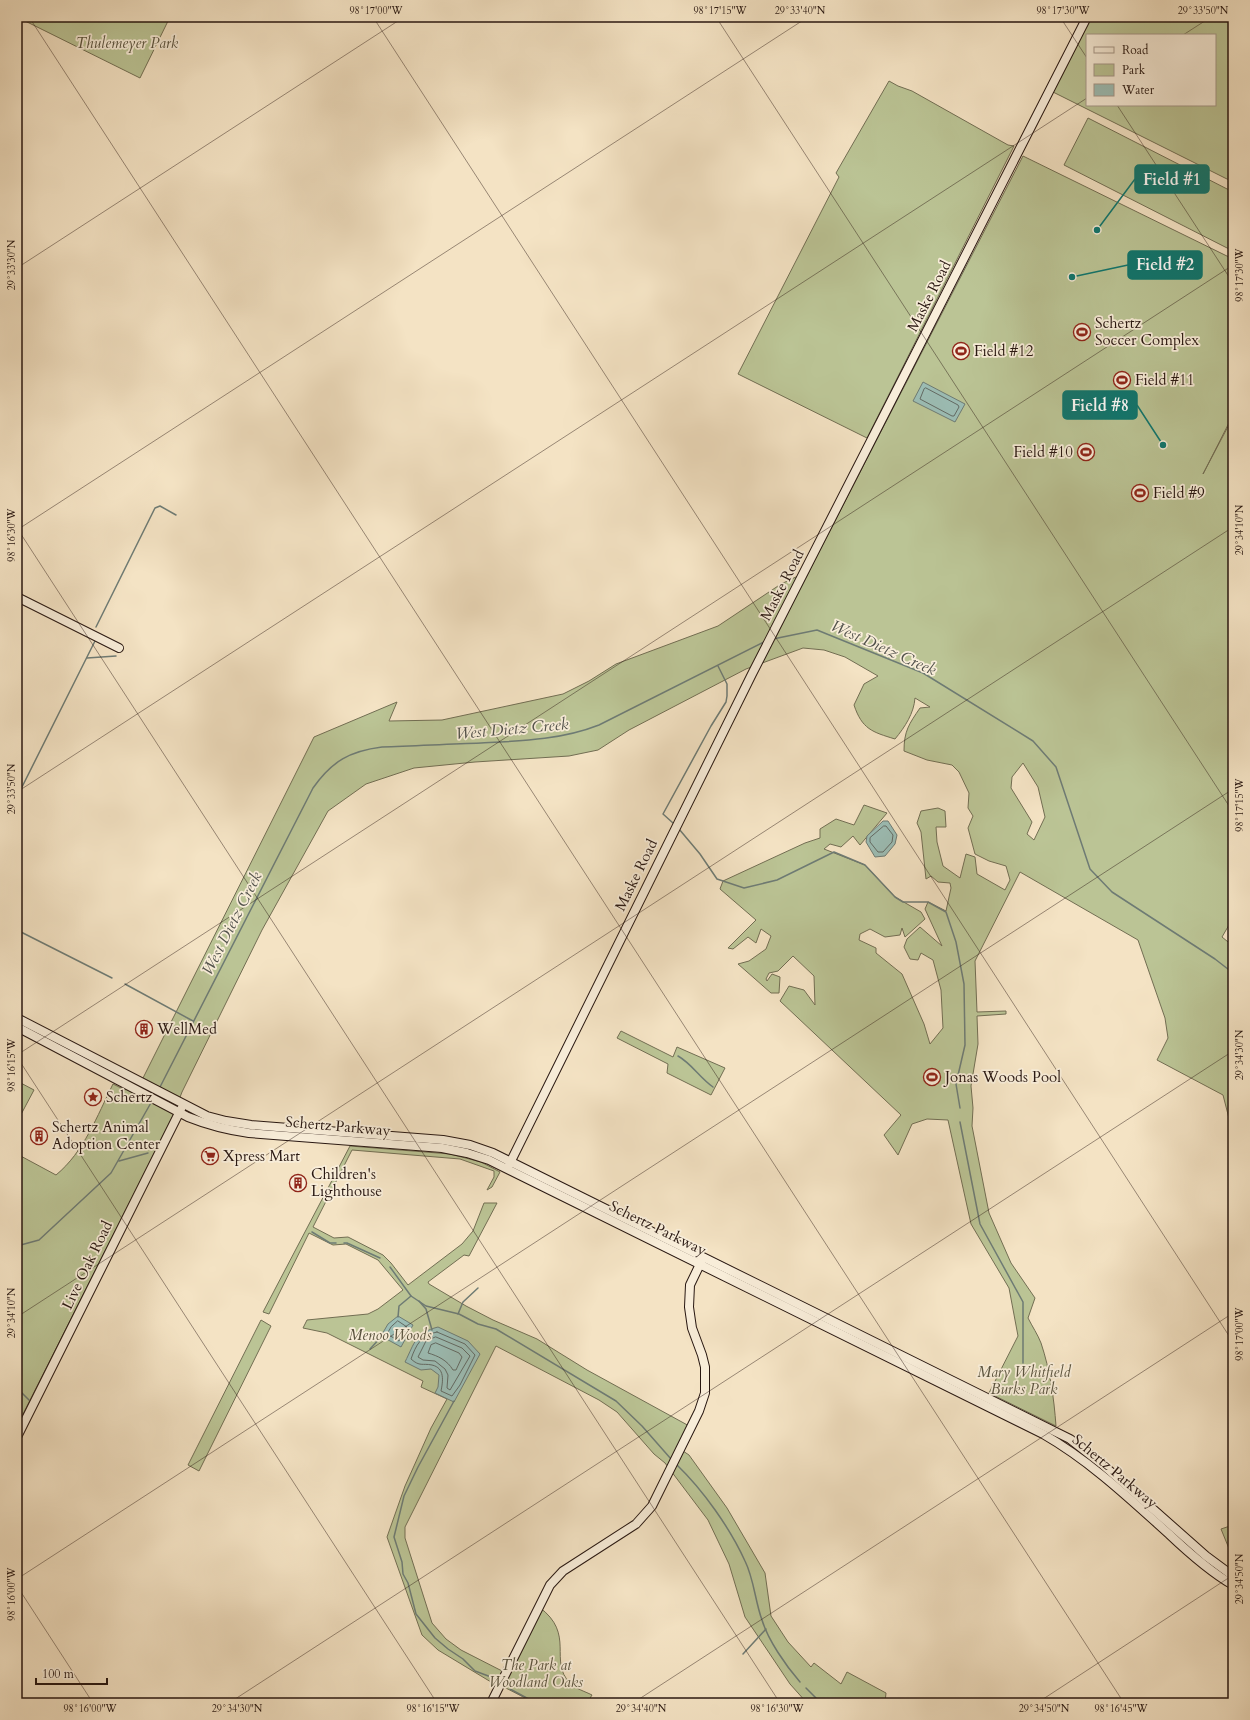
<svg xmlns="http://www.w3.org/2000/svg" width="1250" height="1720" font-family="Cardo,serif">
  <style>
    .green { fill: #bbc495; stroke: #726e53; fill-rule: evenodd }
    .water { fill: #9cbeb6; stroke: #6e7b74 }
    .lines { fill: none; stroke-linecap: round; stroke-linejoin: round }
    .shore { stroke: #626a64; stroke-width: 1 }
    .stream { stroke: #6e7b74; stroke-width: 1.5 }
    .secondary-casing { stroke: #281711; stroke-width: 10 }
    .secondary { stroke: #f8edd9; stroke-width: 8 }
    .ticks { fill: none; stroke: #281711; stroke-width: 1; stroke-opacity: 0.45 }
    .labels { text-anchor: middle; stroke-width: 3.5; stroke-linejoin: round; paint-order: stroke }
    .park-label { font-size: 15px; font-style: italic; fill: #5b543f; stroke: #f8edd9 }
    .street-label { font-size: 15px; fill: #281711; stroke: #f8edd9 }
    .poi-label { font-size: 15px; fill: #281711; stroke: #f8edd9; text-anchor: start }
    .water-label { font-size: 16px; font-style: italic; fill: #51514b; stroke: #f8edd9 }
    .leader { fill: none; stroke: #0f766e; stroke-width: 1.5 }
    .callout-dot { fill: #0f766e; stroke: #f8edd9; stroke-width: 1.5 }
    .callout { fill: #0f766e; stroke: #0f766e; stroke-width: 1.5 }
    .callout-label { font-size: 16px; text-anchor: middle; font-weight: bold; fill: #fff }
    .neatline { fill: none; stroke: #281711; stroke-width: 1.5 }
    .ticks-label { font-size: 10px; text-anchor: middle; fill: #281711 }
  </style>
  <rect width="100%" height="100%" fill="#f4e3c4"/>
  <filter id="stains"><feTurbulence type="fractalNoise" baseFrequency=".005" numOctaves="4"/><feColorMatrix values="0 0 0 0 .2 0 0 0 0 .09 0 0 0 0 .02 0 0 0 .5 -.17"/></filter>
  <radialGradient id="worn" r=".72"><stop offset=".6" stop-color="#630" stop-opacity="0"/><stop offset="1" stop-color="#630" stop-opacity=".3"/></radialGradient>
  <g class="green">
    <polygon points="17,17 170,17 140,78"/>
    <path d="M1090 17H1233V182L1053 92ZM1087 35H1215V105H1087Z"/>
    <polygon points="889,81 898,86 912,91 1008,145 1014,146 867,438 738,374 839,177 836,173"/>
    <polygon points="1088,118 1233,192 1233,251 1064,165"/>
    <path d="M1023 156 1233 259V415L1203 474 1233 417V918L1222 937 1233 946V1134L1223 1095 1157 1060 1168 1038 1165 1018 1138 940 1020 872 975 961 977 1012 1006 1011V1014L977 1016 978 1044 971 1086 973 1108 972 1126 989 1213 1011 1263 1035 1298 1028 1318C1032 1326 1038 1335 1041 1343 1050 1370 1054 1398 1056 1426L989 1393 1018 1336 1009 1288 971 1224 948 1120 927 1119 912 1124 898 1155 884 1135 901 1115 780 1001 789 986 804 990 815 1005 814 976 793 956 778 971 769 973 766 979 767 981 772 974 780 977 779 993H771L738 964 749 961 766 949 771 936 761 929 756 943 748 937 733 949 728 948 756 920 720 889 723 881 805 843 820 838V829L836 819 854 825 864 805 887 813 860 845 853 836 841 847 830 844 824 849 865 865 895 897 921 912 925 919 905 937 902 928 900 935 885 937 870 929 860 934 859 940 876 948V953L902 974 924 1024 930 1044 943 1028 941 990 933 960 921 953 918 960 910 959 904 947 907 939 920 927 942 946 925 909 928 902 946 911 951 888 950 883 938 882 931 876 926 879 921 832 917 823 921 811 938 808 945 811 946 827H936L937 842 943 866 960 878 966 854 975 857 977 874 1005 890 1010 880 1006 866 989 861 975 854 968 828 973 816 968 808 969 793 959 772 952 765 927 760 904 751C904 731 909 724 920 708L930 707 915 698C914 713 905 727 895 739 872 732 862 729 854 705L864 684 878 676 845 657 824 650 803 648 746 669 629 730 598 750 569 756 475 762 414 768 366 784 328 811 262 930 182 1092 172 1118 17 1426V1154L56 1175C84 1152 97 1116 113 1084L125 1090 143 1078 314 737 397 702 389 721 442 720 563 694 589 681 616 664 718 626 781 584 798 576 806 577ZM1023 763 1038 787 1045 817 1034 840 1027 834 1032 822 1011 788 1012 777Z"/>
    <polygon points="621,1031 673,1057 677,1047 725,1068 711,1095 667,1073 668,1064 617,1038"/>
    <polygon points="17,1081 34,1090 17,1122"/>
    <path d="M350 1146 450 1154 481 1162 500 1172 492 1187 487 1190 494 1177V1171L460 1159 352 1150 313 1227 334 1238 348 1237 383 1255 391 1263 408 1285 462 1244 473 1231 484 1203H497L469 1256 464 1255 428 1282 429 1284 466 1306 493 1320 537 1339 587 1370 691 1427 680 1449 689 1455 727 1508 765 1573 771 1616 788 1642 811 1667 814 1663 841 1684 847 1672 886 1693 885 1703H807L790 1684 745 1617 729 1564 708 1520 665 1463 654 1454 617 1412 599 1400 496 1346 405 1527V1538L432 1623 446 1639 461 1650 506 1673 539 1607C576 1634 548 1661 570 1683 576 1689 584 1691 592 1695L587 1703H535L500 1685 491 1682 438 1650 422 1635 387 1537 405 1486 431 1428 447 1399 421 1387 423 1381 327 1333 303 1328 307 1320 368 1314 378 1309 403 1290 378 1260 346 1244 333 1245 309 1233 269 1314 263 1312Z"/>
    <polygon points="261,1320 271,1326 199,1471 188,1465"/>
    <polygon points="1233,1525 1233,1549 1230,1551 1221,1529"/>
  </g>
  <g class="water">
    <polygon points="923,382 965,404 955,422 913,401"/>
    <polygon points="883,821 888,821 897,835 895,844 885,856 875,857 866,842 867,836"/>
    <polygon points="928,1071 933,1071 938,1076 935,1079 935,1084 927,1084"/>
    <polygon points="398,1316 413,1325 401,1347 381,1336 388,1324"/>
    <path d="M438 1327 468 1341 480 1354 454 1402 435 1393 438 1387 439 1375 431 1369 421 1370 405 1362C415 1342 415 1333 438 1327Z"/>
  </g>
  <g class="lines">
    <g class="shore">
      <polygon points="926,388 958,405 959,407 954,416 952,416 920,399 924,389"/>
      <polygon points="884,826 886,826 893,835 892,842 883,852 878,852 870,842 870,838"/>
      <polygon points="398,1321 407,1327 399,1341 387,1334 391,1327"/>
      <path d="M437 1332 465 1344 475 1355 460 1385 452 1396 441 1391C443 1381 445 1368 432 1365 422 1363 420 1367 411 1359 416 1345 421 1335 437 1332Z"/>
      <polygon points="436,1337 462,1348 470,1356 450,1390 447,1388 448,1375 445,1369 435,1361 423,1360 418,1357 426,1341"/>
      <path d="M436 1343 459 1353 462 1357 456 1370H453C447 1360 438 1356 428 1353L431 1345Z"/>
    </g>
    <g class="stream">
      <polyline points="96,627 155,508 160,506 176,515"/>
      <polyline points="773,639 817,630 923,673 1033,741 1056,767 1090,869 1112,892 1215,959 1233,973"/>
      <polyline points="87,658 116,656"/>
      <polyline points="17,797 95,641"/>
      <polyline points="673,823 663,814 711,726 726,702 727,696 727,684 718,666"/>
      <polyline points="679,829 700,854 717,879 744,888 777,880 834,852 865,865 895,897 903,902 928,902 946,912 956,942 964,984 965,1045 956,1084 960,1108"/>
      <polyline points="17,930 112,978"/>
      <polyline points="125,984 193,1021"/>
      <path d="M678 1056C692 1064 699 1077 713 1087"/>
      <path d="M159 1089 313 788C332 761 350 751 382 747 415 746 448 744 481 743 520 741 561 740 599 725L764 642"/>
      <polyline points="960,1122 980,1224 1023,1302 1023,1363"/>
      <polyline points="119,1161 148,1153"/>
      <polyline points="312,1232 330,1243 336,1243"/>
      <polyline points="344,1243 347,1243 380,1258"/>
      <polyline points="17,1246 39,1240 111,1173 152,1101"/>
      <polyline points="390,1267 411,1296 426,1306 459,1314 478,1324 496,1329 616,1401 642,1426 671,1459"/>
      <polyline points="419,1301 426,1309 432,1330"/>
      <polyline points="458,1314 463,1302 478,1288"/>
      <polyline points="398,1317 399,1306 411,1296"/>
      <polyline points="370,1349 382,1336"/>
      <polyline points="17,1388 29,1400"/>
      <polyline points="454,1401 418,1467 404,1496 394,1537 402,1562 403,1574 408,1583 416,1614 435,1638 448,1649 463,1659 475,1671 491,1677 495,1681"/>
      <path d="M677 1465C703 1490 730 1528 745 1561 754 1579 755 1601 762 1620 768 1640 786 1666 800 1682"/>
      <polyline points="743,1654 766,1629"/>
      <polyline points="806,1688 821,1703"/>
      <polyline points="510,1689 536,1703"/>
    </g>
    <g class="secondary-casing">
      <g id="secondary">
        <polyline points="17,597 119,648"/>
        <polyline points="17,1018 207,1116 226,1121 251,1125 443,1140 470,1145 493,1153 1070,1439 1102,1464 1206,1556 1233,1576"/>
        <path d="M17 1027 188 1117C208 1125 228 1130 249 1133L442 1148 467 1153 489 1160 1043 1434C1090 1461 1129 1498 1169 1534 1189 1553 1209 1571 1233 1585"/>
        <polyline points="509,1165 752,674 1087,17"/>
        <polyline points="17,1437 181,1109"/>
        <polyline points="491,1703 550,1585 563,1571 636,1524 652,1506 699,1411 705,1393 705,1367 702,1355 692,1328 689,1307 690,1285 702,1260"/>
      </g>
    </g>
    <use href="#secondary" class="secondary"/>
  </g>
  <path class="ticks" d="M29 17 1124 1703M373 17 1233 1342M716 17 1233 812M1060 17 1087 58M1183 35 1211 17M1117 105 1233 283M17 268 404 17M17 528 780 1703M17 530 808 17M17 792 1087 98M17 1055 1233 265M17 1057 437 1703M17 1317 1233 527M17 1579 1233 789M17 1586 93 1703M229 1703 1233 1051M633 1703 1233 1313M1037 1703 1233 1575"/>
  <defs>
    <g id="stadium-ring" transform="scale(0.9)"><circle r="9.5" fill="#f8edd9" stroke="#8f2418" stroke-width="1.5"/><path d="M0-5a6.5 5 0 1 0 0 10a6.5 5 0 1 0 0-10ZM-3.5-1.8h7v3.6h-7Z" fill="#8f2418"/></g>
    <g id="building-ring" transform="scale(0.9)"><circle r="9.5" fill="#f8edd9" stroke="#8f2418" stroke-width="1.5"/><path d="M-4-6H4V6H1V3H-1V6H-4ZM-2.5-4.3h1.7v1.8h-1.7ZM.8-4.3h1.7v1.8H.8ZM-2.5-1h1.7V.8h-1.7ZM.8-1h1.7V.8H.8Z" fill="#8f2418"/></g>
    <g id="sight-ring" transform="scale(0.9)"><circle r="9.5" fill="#f8edd9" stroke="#8f2418" stroke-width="1.5"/><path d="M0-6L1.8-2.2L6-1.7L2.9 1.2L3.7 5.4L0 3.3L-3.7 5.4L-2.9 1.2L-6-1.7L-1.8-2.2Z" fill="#8f2418"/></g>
    <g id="supermarket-ring" transform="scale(0.9)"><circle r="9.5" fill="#f8edd9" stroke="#8f2418" stroke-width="1.5"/><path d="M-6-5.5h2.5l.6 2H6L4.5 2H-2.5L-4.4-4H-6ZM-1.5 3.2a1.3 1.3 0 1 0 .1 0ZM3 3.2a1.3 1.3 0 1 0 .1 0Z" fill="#8f2418"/></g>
  </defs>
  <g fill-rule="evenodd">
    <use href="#stadium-ring" x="1082" y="332"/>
    <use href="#stadium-ring" x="961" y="351"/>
    <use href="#stadium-ring" x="1122" y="380"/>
    <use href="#stadium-ring" x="1086" y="452"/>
    <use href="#stadium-ring" x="1140" y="493"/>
    <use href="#building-ring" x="144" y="1029"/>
    <use href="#stadium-ring" x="932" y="1077"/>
    <use href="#sight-ring" x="93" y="1097"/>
    <use href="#building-ring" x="39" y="1136"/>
    <use href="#supermarket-ring" x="210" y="1156"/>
    <use href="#building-ring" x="298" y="1183"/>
  </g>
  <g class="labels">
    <g class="park-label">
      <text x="127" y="48">Thulemeyer Park</text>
      <text x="390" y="1340">Menoo Woods</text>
      <text x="1024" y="1377">Mary Whitfield<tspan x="1024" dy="17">Burks Park</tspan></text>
      <text x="536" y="1670">The Park at<tspan x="536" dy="17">Woodland Oaks</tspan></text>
    </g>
    <g class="street-label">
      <text transform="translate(929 296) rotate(-63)" y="5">Maske Road</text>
      <text transform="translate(782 585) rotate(-63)" y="5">Maske Road</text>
      <text transform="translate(636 875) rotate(-64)" y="5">Maske Road</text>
      <text transform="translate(338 1126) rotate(5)" y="5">Schertz Parkway</text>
      <text transform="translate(658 1228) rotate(26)" y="5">Schertz Parkway</text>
      <text transform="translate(87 1265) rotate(-64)" y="5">Live Oak Road</text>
      <text transform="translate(1115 1471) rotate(40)" y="5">Schertz Parkway</text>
    </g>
    <g class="poi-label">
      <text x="1095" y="328">Schertz<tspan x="1095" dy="17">Soccer Complex</tspan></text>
      <text x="974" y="356">Field #12</text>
      <text x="1135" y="385">Field #11</text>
      <text x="1073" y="457" text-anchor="end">Field #10</text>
      <text x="1153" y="498">Field #9</text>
      <text x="157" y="1034">WellMed</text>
      <text x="945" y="1082">Jonas Woods Pool</text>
      <text x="106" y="1102">Schertz</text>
      <text x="52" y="1132">Schertz Animal<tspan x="52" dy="17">Adoption Center</tspan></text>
      <text x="223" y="1161">Xpress Mart</text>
      <text x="311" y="1179">Children's<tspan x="311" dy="17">Lighthouse</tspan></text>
    </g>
    <g class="water-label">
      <text transform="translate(884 647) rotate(24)" y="6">West Dietz Creek</text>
      <text transform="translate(512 728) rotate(-5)" y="6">West Dietz Creek</text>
      <text transform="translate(231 923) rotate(-63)" y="6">West Dietz Creek</text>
    </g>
  </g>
  <path class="leader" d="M1097 230L1135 179M1072 277L1128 265M1163 445L1137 405"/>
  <g class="callout-dot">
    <circle cx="1097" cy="230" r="4"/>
    <circle cx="1072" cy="277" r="4"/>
    <circle cx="1163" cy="445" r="4"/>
  </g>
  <g class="callout">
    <rect x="1135" y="165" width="74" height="28" rx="4"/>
    <rect x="1128" y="251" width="74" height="28" rx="4"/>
    <rect x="1063" y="391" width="74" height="28" rx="4"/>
  </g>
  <g class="callout-label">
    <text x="1172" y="185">Field #1</text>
    <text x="1165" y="270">Field #2</text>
    <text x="1100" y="411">Field #8</text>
  </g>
  <rect width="1250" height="1720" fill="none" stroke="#f4e3c4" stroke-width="44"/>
  <rect x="1086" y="34" width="130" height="72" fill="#f8edd9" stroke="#a59789"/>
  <rect x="1094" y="47" width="20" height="6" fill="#f8edd9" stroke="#a59789"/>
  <text x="1122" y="54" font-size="12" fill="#281711">Road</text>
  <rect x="1094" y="64" width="20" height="12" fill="#bbc495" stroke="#a59789"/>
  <text x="1122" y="74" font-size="12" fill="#281711">Park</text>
  <rect x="1094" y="84" width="20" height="12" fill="#9cbeb6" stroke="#a59789"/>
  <text x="1122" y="94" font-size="12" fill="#281711">Water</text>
  <path d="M36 1678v6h71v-6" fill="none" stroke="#281711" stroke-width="2"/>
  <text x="42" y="1678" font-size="12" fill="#281711" stroke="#f8edd9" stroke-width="3" paint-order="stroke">100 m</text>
  <rect x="22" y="22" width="1206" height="1676" class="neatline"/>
  <g class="ticks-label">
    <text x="376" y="14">98°17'00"W</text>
    <text x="720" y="14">98°17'15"W</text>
    <text x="800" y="14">29°33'40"N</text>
    <text x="1063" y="14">98°17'30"W</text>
    <text x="1203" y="14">29°33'50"N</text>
    <text transform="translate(11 265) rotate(-90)" y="4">29°33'30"N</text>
    <text transform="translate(1239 275) rotate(-90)" y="4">98°17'30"W</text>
    <text transform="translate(1239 530) rotate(-90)" y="4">29°34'10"N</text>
    <text transform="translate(11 535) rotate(-90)" y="4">98°16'30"W</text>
    <text transform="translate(11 789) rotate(-90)" y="4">29°33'50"N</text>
    <text transform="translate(1239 805) rotate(-90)" y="4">98°17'15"W</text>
    <text transform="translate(1239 1055) rotate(-90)" y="4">29°34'30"N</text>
    <text transform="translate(11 1065) rotate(-90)" y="4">98°16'15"W</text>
    <text transform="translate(11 1313) rotate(-90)" y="4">29°34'10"N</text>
    <text transform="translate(1239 1334) rotate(-90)" y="4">98°17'00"W</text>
    <text transform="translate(1239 1579) rotate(-90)" y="4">29°34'50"N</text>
    <text transform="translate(11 1594) rotate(-90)" y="4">98°16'00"W</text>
    <text x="90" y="1712">98°16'00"W</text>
    <text x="237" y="1712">29°34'30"N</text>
    <text x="433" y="1712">98°16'15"W</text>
    <text x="641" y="1712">29°34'40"N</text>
    <text x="777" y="1712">98°16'30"W</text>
    <text x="1044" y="1712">29°34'50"N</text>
    <text x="1121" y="1712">98°16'45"W</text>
  </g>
  <rect width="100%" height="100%" filter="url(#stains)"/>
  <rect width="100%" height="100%" fill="url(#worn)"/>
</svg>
